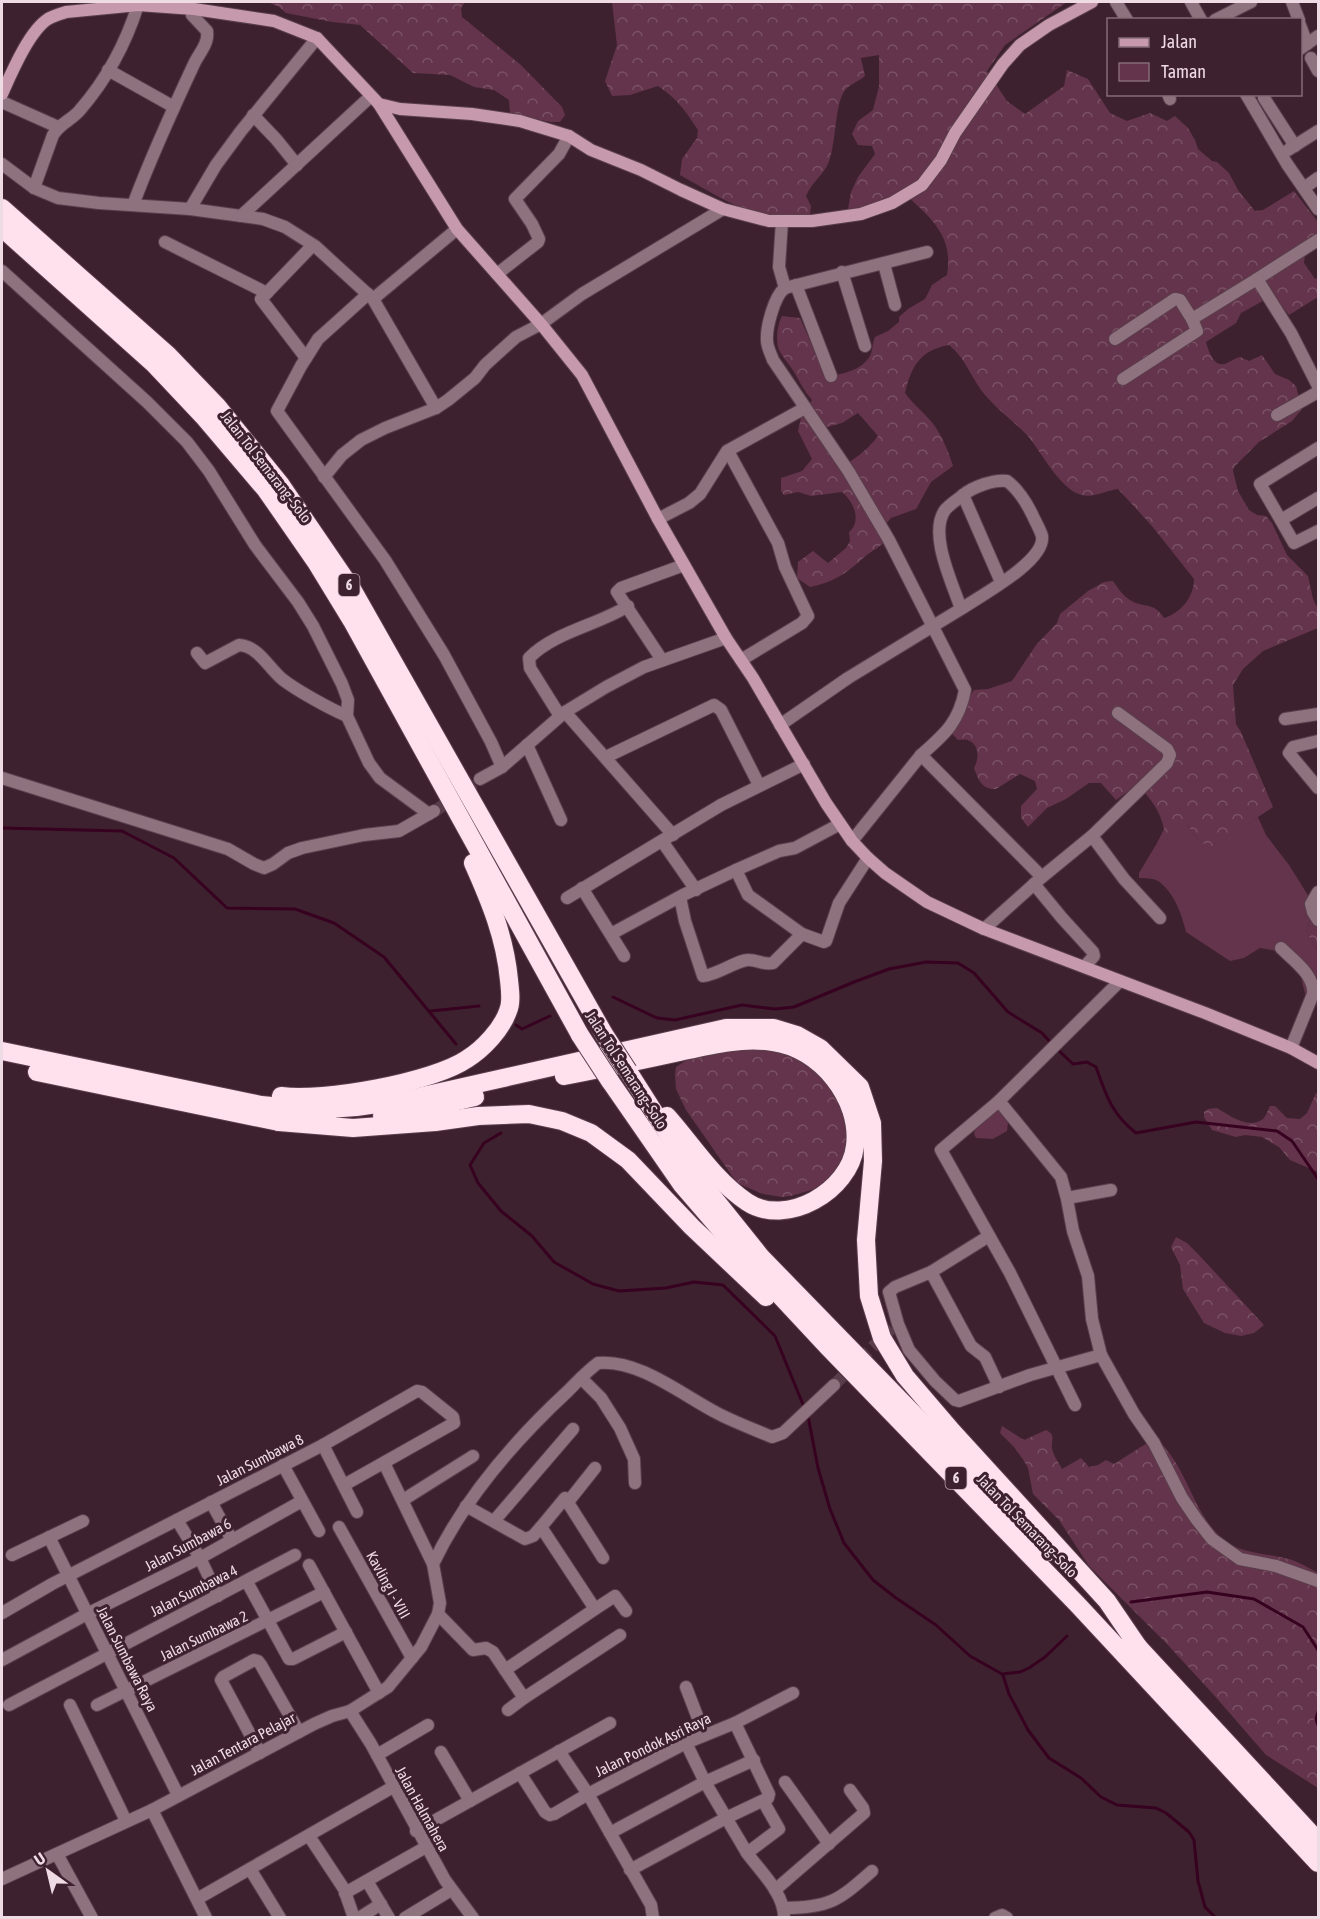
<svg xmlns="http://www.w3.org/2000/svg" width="1320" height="1919" font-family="'Asap Condensed',sans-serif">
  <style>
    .green { fill: #63344b }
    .forest { fill: url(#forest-crowns); fill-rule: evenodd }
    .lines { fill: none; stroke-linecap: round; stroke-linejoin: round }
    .stream { stroke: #370220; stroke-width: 3 }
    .street-tunnel { stroke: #593d4a; stroke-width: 12; stroke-dasharray: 12 6; stroke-linecap: butt }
    .street-casing { stroke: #5a3f4c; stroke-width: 14 }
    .secondary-casing { stroke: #5a3f4c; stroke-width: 14 }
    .highway-casing { stroke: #5a3f4c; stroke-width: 20 }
    .street { stroke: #8e727e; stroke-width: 12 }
    .secondary { stroke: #c699ad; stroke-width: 12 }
    .highway { stroke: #fee1ed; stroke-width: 18 }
    .highway-bridge-casing { stroke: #5a3f4c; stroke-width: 20; stroke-linecap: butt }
    .highway-bridge { stroke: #fee1ed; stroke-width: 18 }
    .labels { text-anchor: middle; stroke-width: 6; stroke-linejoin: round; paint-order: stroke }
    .shield { fill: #3e212f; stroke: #baa3ad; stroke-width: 1.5 }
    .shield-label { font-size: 14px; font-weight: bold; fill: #efdbe3 }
    .street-label { font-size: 15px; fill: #efdbe3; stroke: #3e212f }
  </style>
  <defs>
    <pattern id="forest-crowns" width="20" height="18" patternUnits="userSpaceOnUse" patternTransform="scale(1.5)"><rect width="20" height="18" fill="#63344b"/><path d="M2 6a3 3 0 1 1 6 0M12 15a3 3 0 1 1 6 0" fill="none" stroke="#7a5165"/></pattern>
  </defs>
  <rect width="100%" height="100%" fill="#3e212f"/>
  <g class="green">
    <path d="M1258 817 1266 835 1289 865 1316 908 1306 929 1309 937 1318 951V1005L1310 1004 1306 998 1301 977 1277 951 1260 948 1244 958 1230 961 1186 932C1182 915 1174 892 1158 881 1153 878 1144 878 1139 878V873L1157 843 1161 846 1187 825 1198 839 1210 848Z"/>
    <polygon points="998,1110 1000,1110 1008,1122 1007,1131 993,1139 976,1138 974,1134 976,1127"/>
  </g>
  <g class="forest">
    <polygon points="268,2 465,2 461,8 462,17 521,65 562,107 565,115 560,122 551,122 510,114 509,100 494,90 474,87 450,75 413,73 360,25 332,22 286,13 279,7"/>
    <path d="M612 2H1067L1005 45 987 71 1007 101 1025 114 1064 86 1067 70 1088 79 1110 113 1127 121 1150 113 1167 121 1175 116 1188 128 1195 140 1198 149 1212 161 1217 162 1229 173 1238 190 1255 211 1263 210 1294 191 1318 222V247L1305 254 1304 263 1315 279 1318 278V297L1289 315 1275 297H1270L1241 313 1236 323 1206 342C1209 352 1214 369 1227 363 1232 361 1235 358 1240 357L1249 361 1262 355 1275 374 1289 380 1296 386 1302 409 1292 421 1259 442 1234 467 1233 471 1238 491 1249 510 1257 515 1266 516 1272 523 1287 555 1308 576 1313 599 1318 609V628L1263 651 1243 669 1233 685 1236 724 1241 732 1273 807 1210 849 1198 839 1187 825 1175 841 1160 846 1157 843 1164 829C1160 811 1151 798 1137 785L1116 800 1101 783H1089L1066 799 1047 808 1028 827 1021 818V806L1037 789 1035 781 1020 774 996 789C982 790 978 779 974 768 982 753 976 736 958 740L950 732 963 705 974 690 988 689 1012 681 1036 645 1057 623 1060 614 1088 591 1104 582 1113 581C1118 588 1123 596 1130 600 1145 609 1153 601 1164 618 1181 613 1194 597 1194 579L1152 526 1118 489C1107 490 1094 498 1082 495 1060 490 1041 451 1027 435 1012 420 994 407 981 390 970 374 964 357 949 345 920 350 911 367 905 393 912 403 920 409 928 418 940 430 948 450 953 466L931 482 916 509 891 518 885 525V542C877 549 868 553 861 560 846 574 831 583 810 587L797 578 798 562 813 551 828 563 846 548 850 541 849 532C862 521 854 502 842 492L811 496 798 492 784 495 781 491V478L802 471 812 459 798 431 801 418 812 400C804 391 800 382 794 372 790 365 784 359 780 352 775 343 777 325 782 316L800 318 826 377C842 374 861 371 870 356 873 350 872 343 875 337L888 331 899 322V317L908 309 925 299 932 285 947 275C954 234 929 217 903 192L873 205 848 209 851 192 858 177 875 154 872 146 858 145 852 134 858 121 873 110 879 86V55L861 58 865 76C859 81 851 84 846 89 834 101 837 147 827 166 821 177 812 182 806 196L811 206 810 216C800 216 788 218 778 217 742 214 711 192 680 175L682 159 697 138 698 130C685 110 677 99 658 86L630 95 612 96 605 81 617 45ZM858 413 878 436C869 448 851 464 837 467L823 428 842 423Z"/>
    <polygon points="1318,906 1318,951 1309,937 1306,929 1316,908"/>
    <polygon points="730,1047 790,1052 832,1084 850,1118 845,1163 818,1188 791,1196 782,1197 763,1194 737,1183 686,1110 676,1089 675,1075 676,1067 688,1059"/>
    <path d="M1316 1093 1318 1094V1172L1290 1160 1279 1147 1262 1137 1245 1135 1236 1137 1212 1130 1204 1117V1112L1208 1109 1217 1108C1229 1115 1248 1130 1263 1119 1266 1116 1268 1110 1270 1106H1275L1287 1118 1300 1119 1307 1113Z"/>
    <polygon points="1176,1237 1187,1243 1198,1254 1264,1325 1254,1333 1241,1336 1225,1333 1204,1323 1183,1289 1180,1265 1171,1247"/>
    <path d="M1002 1426 1024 1440 1046 1430C1056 1435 1051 1439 1052 1448 1053 1455 1059 1463 1062 1469L1081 1458 1089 1467 1098 1465 1106 1460 1114 1464 1155 1438C1189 1465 1192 1520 1230 1544 1247 1554 1270 1554 1289 1559 1299 1562 1309 1568 1318 1573V1788L1266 1755 1213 1694 1166 1643 1089 1566 1059 1520 1033 1494 1028 1468 1024 1461 1014 1447 1000 1433Z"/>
  </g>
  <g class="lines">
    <g class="stream">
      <polyline points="2,828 122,831 174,858 227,908 295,909 334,923 384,957 456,1044"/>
      <polyline points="613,997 657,1018 675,1020 742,1005 775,1009 794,1007 854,982 889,969 926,962 958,963 974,973 1008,1012 1042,1033 1051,1043"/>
      <polyline points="431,1011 479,1006"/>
      <polyline points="516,1025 522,1029 550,1016"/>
      <path d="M1056 1048 1073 1064 1087 1062 1096 1067C1106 1095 1111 1113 1136 1133L1196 1122 1277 1131 1292 1141 1318 1179"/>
      <polyline points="501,1133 484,1143 470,1165 478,1183 501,1211 532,1236 554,1262 593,1284 619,1291 666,1288 694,1282 723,1285 775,1336 804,1407"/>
      <polyline points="808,1416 818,1468 830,1509 844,1543 873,1580 896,1598 936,1625 970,1656 1002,1674 1020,1672 1029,1668 1045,1657 1067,1636"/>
      <polyline points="1131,1602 1207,1592 1254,1599 1303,1627 1318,1650"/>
      <polyline points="1003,1675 1009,1694 1028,1730 1049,1758 1081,1778 1101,1797 1117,1805 1156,1808 1166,1813 1189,1832 1194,1840 1198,1881 1205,1907 1216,1918"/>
      <polyline points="1318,1712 1316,1719 1318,1725"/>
    </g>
    <g class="street-tunnel">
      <polyline points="435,811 480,779"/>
      <polyline points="834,1385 892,1328"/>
    </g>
    <g class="street-casing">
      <g id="street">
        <polyline points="1116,2 1127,20"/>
        <polyline points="1191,2 1201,20"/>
        <polyline points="1292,2 1299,20"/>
        <polyline points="1215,20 1251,2"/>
        <polyline points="1300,25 1307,44"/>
        <polyline points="1300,49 1318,36"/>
        <polyline points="1311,58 1318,71"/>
        <polyline points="108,70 174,107"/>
        <polyline points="1168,94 1170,99"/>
        <polyline points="1246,94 1287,164 1318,209"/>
        <polyline points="1264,98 1295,146"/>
        <polyline points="2,102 58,127"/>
        <polyline points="253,115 276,139 297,165"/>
        <polyline points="1288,150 1318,131"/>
        <polyline points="2,164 34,188 58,198 99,203 190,209 263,219 285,227 315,246 373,299 436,408"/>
        <path d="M34 188 53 135C60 123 72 120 80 110 106 80 126 43 138 5"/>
        <polyline points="1304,188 1318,178"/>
        <path d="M133 205C151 157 172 111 194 64 199 53 209 44 207 31L192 15 191 9"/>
        <polyline points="190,209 216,165 241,131 317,38"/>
        <polyline points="241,216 370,97"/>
        <polyline points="782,221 779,267 785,288 927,252"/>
        <polyline points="1318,240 1257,279 1291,333 1318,386"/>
        <polyline points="165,242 267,293"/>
        <polyline points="884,264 895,305"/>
        <polyline points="2,271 147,402 187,442 209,471 255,545 298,602 313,626 342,684 348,700 347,716 369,763 380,778 429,814"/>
        <polyline points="842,272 865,346"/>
        <polyline points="497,274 538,242 539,239 532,224 515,199 559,154 569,136"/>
        <polyline points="796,285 831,376"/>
        <path d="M785 288C774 296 766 328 767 341 767 347 771 354 773 360L849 472 889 540 965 690C959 722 945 734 921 755"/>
        <polyline points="368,294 318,339 301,366 277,411 385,560 444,655 491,742 502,767"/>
        <polyline points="373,299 457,229"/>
        <polyline points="1115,339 1175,299 1180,300 1192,319 1257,279"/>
        <polyline points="306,358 261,299 313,245"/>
        <polyline points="1123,379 1197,331 1192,319"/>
        <polyline points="1277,415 1318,392"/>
        <polyline points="1318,448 1260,484 1294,543 1318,531"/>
        <polyline points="728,451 778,543 785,567 808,616 802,623 741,660"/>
        <polyline points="324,477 342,455 361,440 385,428 436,408 448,400 475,378 485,365 516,337 541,324 582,294 723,209"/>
        <polyline points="963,495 1001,582"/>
        <polyline points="658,519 689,503 700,494 727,451 805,408"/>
        <polyline points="1281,520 1318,498"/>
        <path d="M197 653 205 663 239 645C258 646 268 667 282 679 296 690 330 709 347 716"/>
        <polyline points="662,660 617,592 621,588 684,565"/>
        <polyline points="565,712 673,835"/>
        <path d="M560 716 530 668 529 658C554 632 598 625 628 606"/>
        <polyline points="1285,719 1318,714"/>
        <path d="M780 725 848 678 961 609C953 584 928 534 945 510 950 504 957 500 963 495 973 487 994 479 1007 481 1018 489 1026 502 1032 514 1035 521 1040 529 1042 536 1046 561 980 596 961 609"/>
        <polyline points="1318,741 1293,747 1289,753 1318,788"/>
        <polyline points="527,745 561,820"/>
        <polyline points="606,757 714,705 721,710 759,785"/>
        <polyline points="2,778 228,849 254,864 264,868 273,864 288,853 302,848 364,835 399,831 434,811"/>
        <polyline points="480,779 502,767 565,712 606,687 644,667 726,638"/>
        <polyline points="1092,836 1124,879 1160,918"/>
        <polyline points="662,841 696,890"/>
        <polyline points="852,841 921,755 1042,877"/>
        <polyline points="736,870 748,895 802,934 824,942 826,941 839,903 868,858"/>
        <polyline points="1034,884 1062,918 1093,952 1094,956 1085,966"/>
        <polyline points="582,888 624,956"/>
        <polyline points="1318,892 1311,904 1313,912 1318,920"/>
        <path d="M680 897 685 921 703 976C717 975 739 959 749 960 758 960 763 965 773 963L802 934"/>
        <polyline points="567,898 721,805 804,764"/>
        <polyline points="984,929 1042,877 1092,836 1167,763 1170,755 1167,749 1118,713"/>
        <polyline points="611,934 683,895 736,870 779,851 795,848 840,824"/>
        <path d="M1281 948C1293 960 1315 975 1313 994L1291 1048"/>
        <polyline points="999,1101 1061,1177 1067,1199 1073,1231 1088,1276 1092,1319 1101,1355 1134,1414 1154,1443 1182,1498 1197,1520 1212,1539 1240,1559 1276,1566 1318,1581"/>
        <polyline points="1067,1198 1111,1190"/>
        <polyline points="989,1236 931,1272 895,1287 889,1292 898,1324 909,1350 935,1381 955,1400 959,1401 1030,1375 1101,1355"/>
        <polyline points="931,1272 971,1346 985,1357 999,1387"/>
        <polyline points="581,1378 601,1398 620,1428 634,1459 635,1483"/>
        <polyline points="1075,1405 1010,1273 941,1150 999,1101 1120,981"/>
        <polyline points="323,1445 357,1512"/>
        <polyline points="283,1465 319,1531"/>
        <polyline points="403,1500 473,1456"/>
        <polyline points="211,1502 232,1540"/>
        <polyline points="568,1502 595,1468"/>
        <polyline points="466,1506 525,1539 533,1536 541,1527 595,1609 505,1670"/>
        <polyline points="177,1520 200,1558 218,1596"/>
        <polyline points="494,1521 573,1429"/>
        <polyline points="339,1527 412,1658"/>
        <polyline points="541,1527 565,1498 603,1558"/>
        <polyline points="49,1537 178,1795"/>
        <polyline points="12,1555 83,1521"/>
        <path d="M433 1564C464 1499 515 1440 568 1391 578 1381 587 1371 598 1363 639 1359 682 1395 717 1413 734 1422 753 1429 772 1437L783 1433 834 1385"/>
        <polyline points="309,1565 379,1693"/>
        <polyline points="247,1582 289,1659 293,1659 346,1632"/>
        <polyline points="595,1609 615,1596 626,1611"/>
        <polyline points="2,1613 52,1584 323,1445 417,1391 422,1392 453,1417 454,1423 344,1485"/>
        <polyline points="438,1614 473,1650 486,1648 493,1652 524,1698 620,1635"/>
        <polyline points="2,1660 87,1614 200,1558 302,1501"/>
        <polyline points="686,1687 704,1734"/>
        <polyline points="9,1705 295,1555"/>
        <polyline points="70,1705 126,1821"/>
        <polyline points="97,1705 324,1592"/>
        <polyline points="508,1710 524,1698"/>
        <polyline points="350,1711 371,1744 445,1880 473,1918"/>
        <polyline points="686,1743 705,1782 747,1853 779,1829 763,1801"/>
        <polyline points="441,1752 470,1801"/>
        <polyline points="260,1753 221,1680 223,1677 254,1660 258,1661 261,1665 299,1732"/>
        <polyline points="377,1755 428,1725"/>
        <polyline points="520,1773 545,1812 550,1815 554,1814 588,1794 559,1751"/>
        <polyline points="785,1782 829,1844"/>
        <polyline points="152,1810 206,1918"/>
        <polyline points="416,1831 610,1723"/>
        <polyline points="610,1833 705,1782 754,1760"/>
        <polyline points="309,1836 344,1889 354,1918"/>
        <path d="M747 1853C760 1871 785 1894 784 1918"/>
        <polyline points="57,1854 92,1918"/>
        <polyline points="250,1869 280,1918"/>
        <polyline points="630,1870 726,1818 768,1798 769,1794 735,1723"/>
        <polyline points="2,1879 152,1810 314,1724 332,1716 350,1711 388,1687 421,1647 438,1614 440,1603 433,1564 384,1463"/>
        <polyline points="367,1881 389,1918"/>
        <polyline points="775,1890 864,1813 863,1808 850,1790"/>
        <polyline points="345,1893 426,1847"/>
        <polyline points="197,1899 393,1787"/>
        <path d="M783 1908C829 1908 838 1901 872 1871"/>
        <polyline points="359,1918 381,1904"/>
        <polyline points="405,1918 451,1890"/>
        <polyline points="653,1918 651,1905 588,1794 686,1743 735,1723 793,1693"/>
        <polyline points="995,1918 1002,1915 1007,1918"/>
      </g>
    </g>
    <g class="secondary-casing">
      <g id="secondary">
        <path d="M2 94C11 74 29 31 48 19 53 16 60 14 66 12L138 5 194 9 274 21 317 38 379 104 400 109 472 114 520 121 569 136 591 150 641 170 681 190 723 209 769 221H812L861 214 892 203 922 185 941 160 955 133 1003 64 1020 45 1049 25 1092 2"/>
        <polyline points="379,104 457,229 541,324 582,375 658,519 726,638 753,678 826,803 852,841 868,858 885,873 927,902 984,929 1205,1013 1291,1048 1318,1063"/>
      </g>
    </g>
    <g class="highway-casing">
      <g id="highway">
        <polyline points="2,208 168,355 217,406 281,485 352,589 604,1034"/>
        <polyline points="2,228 154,364 203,416 266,490 316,562 352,621 580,1035"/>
        <polyline points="2,1051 261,1105 315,1110 356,1107 405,1100 726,1028 774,1028 797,1035 820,1048 860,1087 872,1123 873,1161 866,1240 869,1296 882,1338 905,1376 952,1431 1107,1601 1139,1648"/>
        <polyline points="628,1071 689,1167 761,1257 1048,1552"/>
        <polyline points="37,1072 279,1122 353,1128 435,1122 478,1116 529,1114 562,1121 591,1133 628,1160 692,1227 766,1297"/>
        <path d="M564 1076C601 1069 638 1061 675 1053 707 1046 740 1037 773 1042 820 1048 861 1099 855 1146 850 1191 786 1228 747 1202 715 1181 692 1144 667 1116"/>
        <polyline points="610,1081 682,1185 744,1257 828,1347 1077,1604 1318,1863"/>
        <path d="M281 1096C323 1102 433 1082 467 1059 483 1049 502 1029 508 1011 512 1002 510 990 509 980 505 937 490 901 473 863"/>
        <polyline points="382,1116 414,1111 475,1097"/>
        <polyline points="279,1122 328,1121"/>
        <polyline points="1131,1639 1318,1841"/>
      </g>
    </g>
    <use href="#street" class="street"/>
    <use href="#secondary" class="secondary"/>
    <use href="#highway" class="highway"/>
    <g class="highway-bridge-casing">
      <g id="highway-bridge">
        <polyline points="604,1034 628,1071"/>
        <polyline points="580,1035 610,1081"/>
      </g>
    </g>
    <use href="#highway-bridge" class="highway-bridge"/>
  </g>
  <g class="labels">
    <g class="shield">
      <rect x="338.5" y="574" width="21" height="22" rx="4.5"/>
      <rect x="945.5" y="1467" width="21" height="22" rx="4.5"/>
    </g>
    <g class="shield-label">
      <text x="349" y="590">6</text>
      <text x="956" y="1483">6</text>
    </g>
    <g class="street-label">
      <text transform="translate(266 467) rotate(52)" y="5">Jalan Tol Semarang–Solo</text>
      <text transform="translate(626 1070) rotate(57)" y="5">Jalan Tol Semarang–Solo</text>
      <text transform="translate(260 1460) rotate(-27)" y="5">Jalan Sumbawa 8</text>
      <text transform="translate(1027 1526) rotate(46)" y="5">Jalan Tol Semarang–Solo</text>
      <text transform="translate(188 1545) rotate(-28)" y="5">Jalan Sumbawa 6</text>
      <text transform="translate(388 1585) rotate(61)" y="5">Kavling I - VIII</text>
      <text transform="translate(194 1591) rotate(-27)" y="5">Jalan Sumbawa 4</text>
      <text transform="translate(204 1636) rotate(-26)" y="5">Jalan Sumbawa 2</text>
      <text transform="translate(127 1659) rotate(63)" y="5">Jalan Sumbawa Raya</text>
      <text transform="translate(243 1744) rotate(-28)" y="5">Jalan Tentara Pelajar</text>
      <text transform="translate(653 1745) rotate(-26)" y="5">Jalan Pondok Asri Raya</text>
      <text transform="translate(422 1809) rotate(61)" y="5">Jalan Halmahera</text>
    </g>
  </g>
  <rect width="1320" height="1919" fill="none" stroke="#efdbe3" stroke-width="6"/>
  <rect x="1107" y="18" width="195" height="78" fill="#3e212f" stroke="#856b77" stroke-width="1.5"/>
  <rect x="1119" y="38" width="30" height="9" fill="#c699ad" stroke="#856b77" stroke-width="1.5"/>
  <text x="1161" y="48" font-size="18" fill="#efdbe3">Jalan</text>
  <rect x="1119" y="63" width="30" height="18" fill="#63344b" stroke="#856b77" stroke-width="1.5"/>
  <text x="1161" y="78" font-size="18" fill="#efdbe3">Taman</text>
  <g transform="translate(48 1871) rotate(326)" stroke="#3e212f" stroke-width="4.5" paint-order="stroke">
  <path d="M0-4.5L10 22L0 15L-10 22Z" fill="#efdbe3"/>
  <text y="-9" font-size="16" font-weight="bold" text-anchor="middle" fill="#efdbe3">U</text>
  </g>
</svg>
